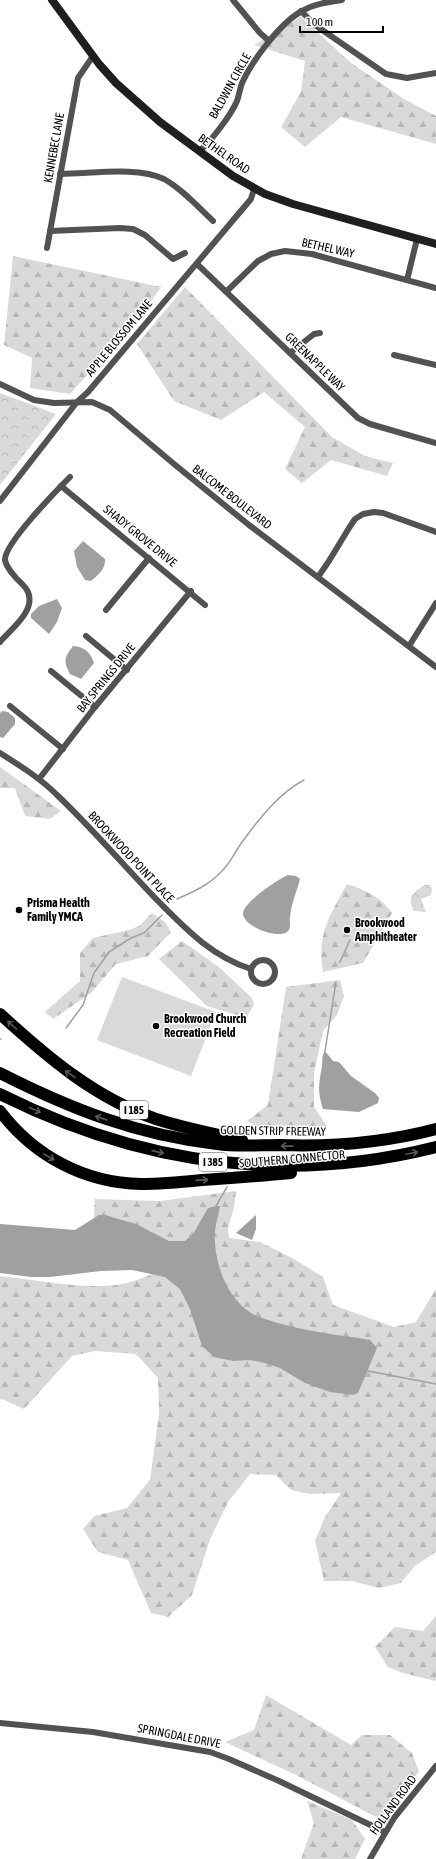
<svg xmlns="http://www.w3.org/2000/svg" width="436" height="1859" font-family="'Asap Condensed',sans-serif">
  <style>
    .forest { fill: url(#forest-firs) }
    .park { fill: url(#park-crowns) }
    .pitch { fill: #d9d9d9 }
    .water { fill: #a0a0a0 }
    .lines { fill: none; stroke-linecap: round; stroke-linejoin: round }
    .stream { stroke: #a0a0a0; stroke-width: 1.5 }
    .street { stroke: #525252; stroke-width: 6 }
    .secondary { stroke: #1f1f1f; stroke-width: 8 }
    .highway { stroke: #000; stroke-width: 12 }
    .oneway { stroke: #595959 }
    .poi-dot { fill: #000; stroke: #fff; stroke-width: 1.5 }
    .labels { text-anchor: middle; stroke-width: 3; stroke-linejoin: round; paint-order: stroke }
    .shield { fill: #fff; stroke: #4c4c4c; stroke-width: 1 }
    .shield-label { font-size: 11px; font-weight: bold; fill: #000 }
    .street-label { font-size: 12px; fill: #000; stroke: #fff }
    .poi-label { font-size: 12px; font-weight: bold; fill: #000; stroke: #fff; text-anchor: start }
  </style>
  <defs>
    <pattern id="forest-firs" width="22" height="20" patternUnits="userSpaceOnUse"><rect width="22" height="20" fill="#d9d9d9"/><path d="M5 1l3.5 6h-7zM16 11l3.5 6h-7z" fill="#b8b8b8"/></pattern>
    <pattern id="park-crowns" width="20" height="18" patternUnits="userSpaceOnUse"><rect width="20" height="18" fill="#d9d9d9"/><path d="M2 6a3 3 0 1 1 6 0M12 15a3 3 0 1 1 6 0" fill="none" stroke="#b8b8b8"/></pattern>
  </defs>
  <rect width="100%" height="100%" fill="#fff"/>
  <g class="forest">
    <polygon points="301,17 351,63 404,99 436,116 436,144 341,117 305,147 281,127 301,92 305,61 254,45"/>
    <polygon points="13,256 161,287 143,313 70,394 30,388 32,358 4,345"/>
    <polygon points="185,287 332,437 365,456 393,463 387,476 331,460 302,483 285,469 305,427 264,392 221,420 174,401 137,344"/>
    <polygon points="0,767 61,811 50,819 25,816 15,788 0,788"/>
    <path d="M347 884C365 890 381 897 392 913L363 963 323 972C317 933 329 917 347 884Z"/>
    <polygon points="152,913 165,922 171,932 148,956 116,964 91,993 53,1019 45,1012 80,981 80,953 93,938 129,930 139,926"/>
    <polygon points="182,941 219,967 252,998 254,1005 246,1018 207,1006 159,959"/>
    <polygon points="340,980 344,996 337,1015 323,1031 314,1073 314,1107 327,1126 257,1127 247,1121 268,1105 286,987"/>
    <path d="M236 1191 234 1208 228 1228 229 1238 260 1242 294 1259 323 1277 333 1305 394 1327 416 1322 436 1289V1552L415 1566 401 1583 379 1588 352 1581H324L315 1541 325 1517 341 1493 310 1494 291 1490 276 1475 250 1474 228 1502 210 1539 192 1595 168 1617 151 1613 128 1560 98 1552 83 1529 94 1516 127 1508 150 1480 159 1413 158 1378 136 1354 95 1351 72 1356 24 1409 2 1399 0 1400V1276C38 1280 79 1289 117 1285 131 1283 145 1277 158 1272L93 1230 95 1199 160 1201Z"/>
    <polygon points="436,1616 436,1681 403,1673 388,1667 375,1647 395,1627 423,1631"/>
    <polygon points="266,1695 351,1745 362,1735 390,1735 412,1753 419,1772 380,1819 298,1776 225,1742 254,1730"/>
    <polygon points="307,1801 352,1820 365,1839 355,1859 301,1859 314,1823"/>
  </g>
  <g class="park">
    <polygon points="0,393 56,414 0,485"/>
    <path d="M425 885H430L432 889 431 895 421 899 426 912 414 911C406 897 414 892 425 885Z"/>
  </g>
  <polygon class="pitch" points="122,977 216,1012 191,1076 97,1040"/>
  <g class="water">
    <path d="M83 541 105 559C106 569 98 575 91 581L85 580 77 567 74 551Z"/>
    <polygon points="57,599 62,608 57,622 49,634 31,618 31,614 39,606"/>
    <path d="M73 646C85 647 90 652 94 663L81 679 70 674C63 661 64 658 73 646Z"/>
    <polygon points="2,711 8,712 15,718 15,724 3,738 0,737 0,713"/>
    <path d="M288 875 296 876 300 879C297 891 291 904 290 917 289 923 292 928 287 932 278 939 244 927 243 914 243 902 277 880 288 875Z"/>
    <path d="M325 1051 333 1061 339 1062 351 1076 375 1093 379 1098 378 1103 359 1112 323 1109C317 1089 319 1085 322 1066 323 1059 321 1057 325 1051Z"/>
    <path d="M216 1206H220C219 1214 216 1222 215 1230 213 1260 225 1296 251 1313 255 1316 261 1317 265 1319 299 1331 335 1334 370 1340L377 1348 358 1393 353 1395 330 1392 305 1383 280 1368 265 1363 250 1360 233 1361 214 1357 202 1346 190 1309 180 1289 165 1277 132 1270 101 1271 50 1277H31L0 1273V1224L75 1230 99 1215H105L136 1224 169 1241H185L193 1234 208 1208Z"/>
    <polygon points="256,1215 256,1229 252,1240 236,1233"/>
  </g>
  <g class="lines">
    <g class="stream">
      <path d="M177 899C193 892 209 885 221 872 230 864 235 852 242 842 259 819 279 793 304 780"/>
      <polyline points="340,962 350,940"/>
      <polyline points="66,1028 83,1005 94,973 109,952 131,938 144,933 162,915"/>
      <polyline points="0,1039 1,1039"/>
      <polyline points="325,1051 336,982"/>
      <polyline points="216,1206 227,1187"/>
      <polyline points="368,1371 436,1384"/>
    </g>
    <g class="street">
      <polyline points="233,0 260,33 269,41"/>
      <polyline points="301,11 315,25 386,74 407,78 436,73"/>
      <path d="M199 151C210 143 231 115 237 101 239 95 240 89 242 83 252 61 280 23 302 11 314 4 328 2 342 0"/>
      <path d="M60 174C91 174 137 166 164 179 182 189 198 207 213 221"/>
      <polyline points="50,231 120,228 133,229 145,235 173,259 185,253"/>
      <polyline points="47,248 78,78 93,56"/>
      <polyline points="197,264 358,418 370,424 436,443"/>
      <polyline points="407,280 417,239"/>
      <polyline points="227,291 258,261 271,254 285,251 312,254 436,288"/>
      <polyline points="290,353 314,334 320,333"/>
      <polyline points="394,355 436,365"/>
      <polyline points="0,384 34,400 54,403 92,402 110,410 174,464 249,525 436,667"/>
      <polyline points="61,486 205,605"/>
      <polyline points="0,501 77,402 88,392 251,199 254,189"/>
      <polyline points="318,577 329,561 349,528 355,519 363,514 374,512 383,513 436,532"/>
      <polyline points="106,610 149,558"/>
      <polyline points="86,636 127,670"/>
      <path d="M0 642C11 629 36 611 28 592 26 587 20 582 16 578 12 573 6 567 5 560 4 544 57 490 70 477"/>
      <polyline points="409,646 436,603"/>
      <polyline points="51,671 95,707"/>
      <polyline points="10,706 63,749"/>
      <path d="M0 753C19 765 40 778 56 794 92 828 123 865 157 900 186 929 211 956 251 969"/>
      <polyline points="39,779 95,707 191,591"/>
      <circle cx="263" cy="972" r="12"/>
      <polyline points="0,1723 93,1732 210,1752 229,1759 279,1781 385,1832"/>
      <polyline points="370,1859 394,1818 436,1766"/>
    </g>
    <polyline class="secondary" points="52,0 99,64 116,83 160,122 233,176 265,194 293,204 436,244"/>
    <g class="highway">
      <path d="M0 1014C47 1057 95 1098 156 1119 184 1128 213 1134 242 1140"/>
      <path d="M0 1073C71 1109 137 1135 217 1144 238 1147 259 1145 280 1145 334 1147 383 1143 436 1129"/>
      <path d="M0 1094C138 1163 285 1185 436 1147"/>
      <path d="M0 1111C34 1156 85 1183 141 1184 161 1184 182 1182 202 1180 232 1178 261 1176 291 1173"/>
    </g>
  </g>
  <defs><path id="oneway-shaft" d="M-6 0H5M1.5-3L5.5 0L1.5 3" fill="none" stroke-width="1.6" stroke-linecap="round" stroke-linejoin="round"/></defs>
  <g class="oneway">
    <use href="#oneway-shaft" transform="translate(12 1025) rotate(-137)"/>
    <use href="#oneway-shaft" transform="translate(70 1074) rotate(-146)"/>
    <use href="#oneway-shaft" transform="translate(35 1110) rotate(24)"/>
    <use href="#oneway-shaft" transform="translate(101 1118) rotate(-161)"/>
    <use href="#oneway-shaft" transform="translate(287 1146) rotate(-179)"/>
    <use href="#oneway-shaft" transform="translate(158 1152) rotate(13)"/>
    <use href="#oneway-shaft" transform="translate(412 1153) rotate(-12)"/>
    <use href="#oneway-shaft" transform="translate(49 1157) rotate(30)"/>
    <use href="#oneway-shaft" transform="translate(202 1180) rotate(-4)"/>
  </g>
  <g class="poi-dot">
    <circle cx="19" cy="910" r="4"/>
    <circle cx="347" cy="930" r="4"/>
    <circle cx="156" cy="1026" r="4"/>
  </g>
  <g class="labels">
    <g class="shield">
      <rect x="120" y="1101" width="28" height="18" rx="3"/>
      <rect x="199" y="1153" width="28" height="18" rx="3"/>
    </g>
    <g class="shield-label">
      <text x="134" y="1114">I 185</text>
      <text x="213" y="1166">I 385</text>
    </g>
    <g class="street-label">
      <text transform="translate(230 86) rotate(-61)" y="4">BALDWIN CIRCLE</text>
      <text transform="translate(54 148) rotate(-80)" y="4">KENNEBEC LANE</text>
      <text transform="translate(224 154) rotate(35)" y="4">BETHEL ROAD</text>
      <text transform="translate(328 248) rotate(13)" y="4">BETHEL WAY</text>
      <text transform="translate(119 338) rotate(-50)" y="4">APPLE BLOSSOM LANE</text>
      <text transform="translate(315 362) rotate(44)" y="4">GREENAPPLE WAY</text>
      <text transform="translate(232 497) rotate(38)" y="4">BALCOME BOULEVARD</text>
      <text transform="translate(140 536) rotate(39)" y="4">SHADY GROVE DRIVE</text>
      <text transform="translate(106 678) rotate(-51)" y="4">BAY SPRINGS DRIVE</text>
      <text transform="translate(131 857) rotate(47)" y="4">BROOKWOOD POINT PLACE</text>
      <text transform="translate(273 1131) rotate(1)" y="4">GOLDEN STRIP FREEWAY</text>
      <text transform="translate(292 1159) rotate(-5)" y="4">SOUTHERN CONNECTOR</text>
      <text transform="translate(179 1736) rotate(11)" y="4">SPRINGDALE DRIVE</text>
      <text transform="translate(393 1805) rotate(-54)" y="4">HOLLAND ROAD</text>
    </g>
    <g class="poi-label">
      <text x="27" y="907">Prisma Health<tspan x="27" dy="14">Family YMCA</tspan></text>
      <text x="355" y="927">Brookwood<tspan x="355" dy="14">Amphitheater</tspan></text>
      <text x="164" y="1023">Brookwood Church<tspan x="164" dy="14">Recreation Field</tspan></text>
    </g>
  </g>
  <path d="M300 26v6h83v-6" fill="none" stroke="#000000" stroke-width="2"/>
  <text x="306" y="26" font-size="12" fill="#000000" stroke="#ffffff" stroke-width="3" paint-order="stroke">100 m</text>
</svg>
